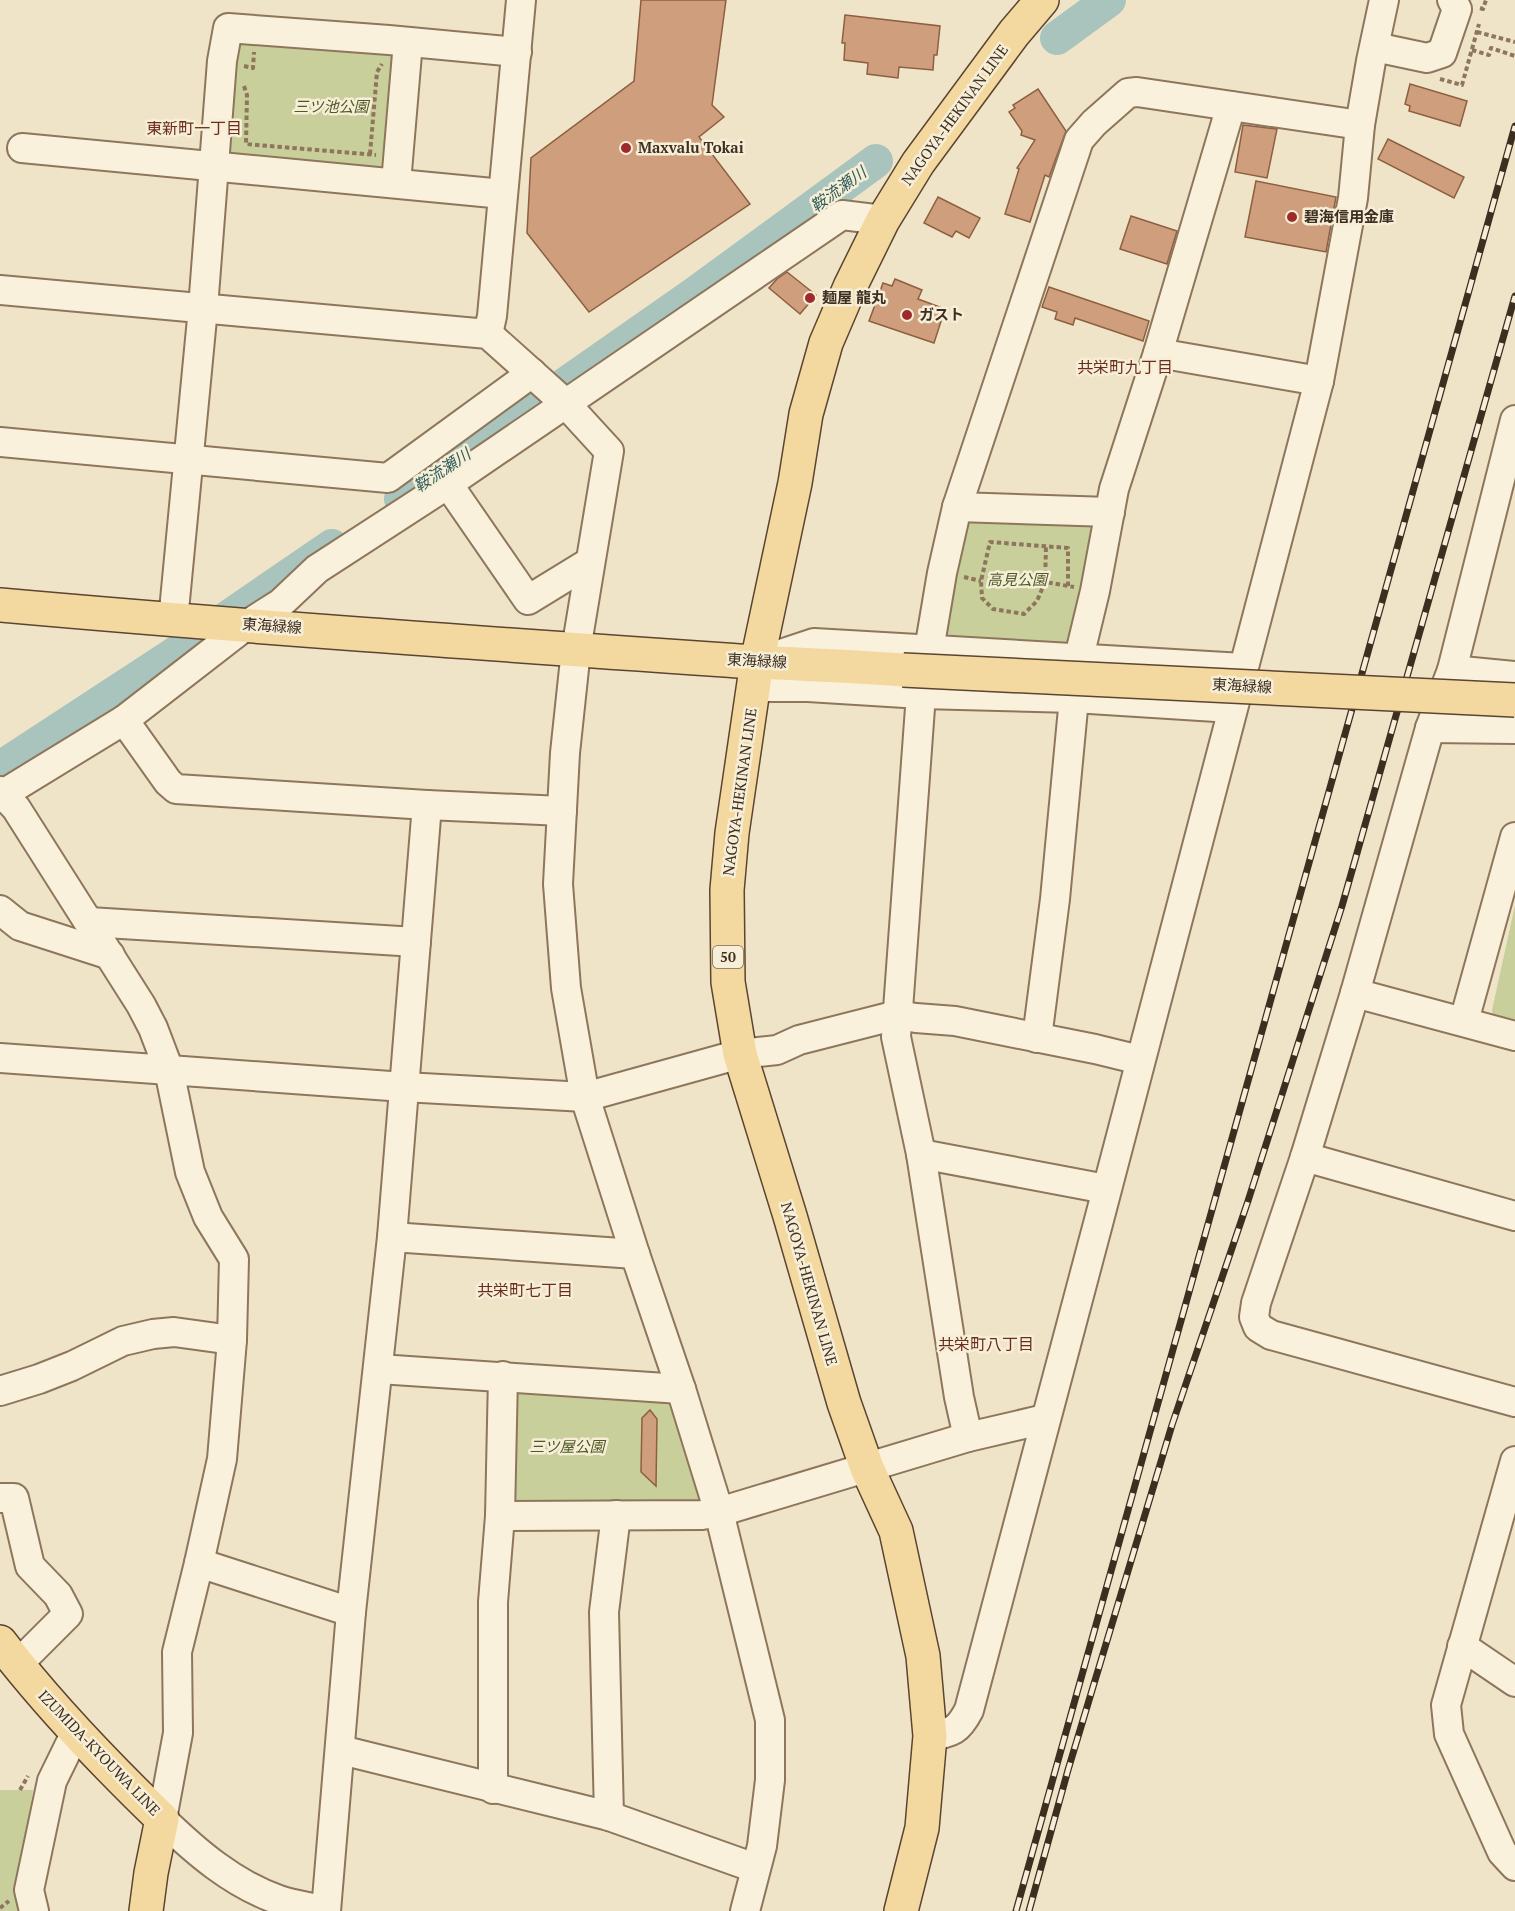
<svg xmlns="http://www.w3.org/2000/svg" width="1515" height="1911" font-family="'PT Serif','Noto Sans JP',serif">
  <style>
    .green { fill: #c9cf9b }
    .lines { fill: none; stroke-linecap: round; stroke-linejoin: round }
    .river { stroke: #a9c4bc; stroke-width: 34 }
    .building { fill: #cf9f7d; stroke: #8d5f41; stroke-width: 1.5 }
    .minor-casing { stroke: #8d765c; stroke-width: 32 }
    .major-casing { stroke: #5b4430; stroke-width: 36 }
    .path { stroke: #8d765c; stroke-width: 4; stroke-dasharray: 4.5 3; stroke-linecap: butt }
    .minor { stroke: #faf1dc; stroke-width: 28 }
    .major { stroke: #f3d9a0; stroke-width: 33 }
    .rail-casing { stroke: #3d2e20; stroke-width: 7 }
    .rail { stroke: #f7eed8; stroke-width: 4.5; stroke-dasharray: 14; stroke-linecap: butt }
    .major-bridge-casing { stroke: #5b4430; stroke-width: 36; stroke-linecap: butt }
    .major-bridge { stroke: #f3d9a0; stroke-width: 33 }
    .poi-dot { fill: #9e2a2b; stroke: #f7eed8; stroke-width: 2 }
    .labels { text-anchor: middle; stroke-width: 5; stroke-linejoin: round; paint-order: stroke }
    .shield { fill: #f7eed8; stroke: #756857; stroke-width: 1.5 }
    .shield-label { font-size: 14px; font-weight: bold; fill: #3d2e20 }
    .park-label { font-size: 15px; font-style: italic; fill: #4d5a26; stroke: #f7eed8 }
    .street-label { font-size: 15px; fill: #3d2e20; stroke: #f7eed8 }
    .poi-label { font-size: 15px; font-weight: bold; fill: #3d2e20; stroke: #f7eed8; text-anchor: start }
    .neighbourhood-label { font-size: 16px; fill: #6b2e1e; stroke: #f7eed8 }
    .water-label { font-size: 16px; font-style: italic; fill: #2f5d5a; stroke: #f7eed8 }
  </style>
  <rect width="100%" height="100%" fill="#f0e4c8"/>
  <g class="green">
    <polygon points="242,34 397,49 386,176 224,154 234,43"/>
    <polygon points="970,514 1091,519 1096,530 1069,646 948,640 939,632"/>
    <polygon points="1515,905 1515,1025 1493,1019 1492,1010"/>
    <polygon points="519,1385 670,1400 701,1501 513,1506 511,1394"/>
    <polygon points="0,1790 33,1790 23,1856 18,1911 0,1911"/>
  </g>
  <g class="lines">
    <g class="river">
      <polyline points="1057,38 1109,0"/>
      <polyline points="401,499 693,295 876,161"/>
      <polyline points="0,768 173,655 332,546"/>
    </g>
  </g>
  <g class="building">
    <polygon points="641,0 726,0 712,105 724,117 699,137 750,204 589,312 527,233 531,158 634,81"/>
    <polygon points="845,15 940,26 937,55 934,55 933,70 899,67 898,78 867,74 868,63 844,60 845,43 842,43"/>
    <polygon points="1410,84 1467,101 1460,126 1409,111 1410,106 1405,104"/>
    <polygon points="1038,89 1066,131 1049,177 1045,175 1030,222 1005,214 1019,169 1017,168 1035,140 1021,135 1022,131 1009,112 1015,108 1013,105"/>
    <polygon points="1243,125 1277,129 1267,178 1235,172"/>
    <polygon points="1388,139 1464,177 1454,198 1378,159"/>
    <polygon points="1256,181 1336,197 1326,252 1245,237"/>
    <polygon points="938,197 980,218 969,238 956,231 952,237 924,223"/>
    <polygon points="1131,216 1177,231 1167,264 1120,249"/>
    <polygon points="787,272 816,295 800,314 769,288 777,279"/>
    <polygon points="895,279 922,290 918,299 945,309 934,343 869,321 883,283 892,286"/>
    <polygon points="1049,287 1149,321 1143,341 1075,318 1073,325 1055,319 1057,312 1042,307"/>
    <polygon points="650,1410 657,1419 656,1486 641,1472 642,1418"/>
  </g>
  <g class="lines">
    <g class="minor-casing">
      <g id="minor">
        <polyline points="1375,47 1427,58 1442,53 1457,9 1452,0"/>
        <polyline points="22,148 503,194"/>
        <polyline points="396,183 408,42"/>
        <polyline points="0,290 488,334 565,403 609,451 576,650 565,753 558,884 566,988 585,1097 635,1254 681,1389 719,1512 770,1720 770,1780 762,1846 745,1911"/>
        <polyline points="488,334 492,316 521,0"/>
        <polyline points="1158,353 1319,381"/>
        <polyline points="1515,420 1452,670 1430,728 1355,993 1305,1157 1256,1303 1254,1317 1258,1327 1271,1335 1515,1402"/>
        <polyline points="0,442 388,478 532,373"/>
        <polyline points="448,484 528,600 590,562"/>
        <polyline points="957,507 1110,512"/>
        <polyline points="173,621 203,308 222,61 228,28 389,40 517,52"/>
        <polyline points="929,650 942,573 957,507 1079,140 1094,123 1128,93 1137,92 1360,125"/>
        <polyline points="763,660 814,643 1243,668"/>
        <polyline points="1452,670 1515,676"/>
        <polyline points="754,687 808,687 921,694 1074,698 1232,708"/>
        <polyline points="921,694 896,1037 921,1154 959,1397 968,1437"/>
        <polyline points="124,720 168,782 176,789 427,805 562,811"/>
        <polyline points="1430,728 1515,729"/>
        <polyline points="0,791 16,808 141,1005 153,1028 169,1070 0,1058"/>
        <polyline points="3,794 124,720 248,624 281,603 317,569 448,484 842,215 883,220"/>
        <polyline points="0,910 20,926 110,955"/>
        <polyline points="89,922 416,942"/>
        <polyline points="1355,993 1515,1036"/>
        <polyline points="1464,1021 1515,837"/>
        <polyline points="1037,1038 1055,899 1074,698 1081,649 1095,591 1114,489 1158,353 1231,106"/>
        <polyline points="921,1154 1106,1189"/>
        <polyline points="1305,1157 1515,1216"/>
        <polyline points="392,1237 635,1254"/>
        <polyline points="379,1369 681,1389"/>
        <polyline points="0,1391 39,1379 72,1366 123,1341 153,1334 174,1332 232,1340"/>
        <polyline points="1515,1461 1446,1705 1449,1734 1502,1852 1515,1866"/>
        <polyline points="0,1498 14,1498 30,1566 58,1595 68,1614 17,1665"/>
        <polyline points="500,1516 702,1515 719,1512 968,1437 1045,1419"/>
        <polyline points="199,1563 351,1612"/>
        <polyline points="1462,1646 1515,1682"/>
        <path d="M930 1736C953 1732 958 1731 969 1710L1099 1220 1319 381 1353 198 1360 125 1371 61 1384 0"/>
        <polyline points="341,1750 609,1816 755,1868"/>
        <polyline points="493,1789 493,1602 500,1516 503,1376"/>
        <polyline points="609,1816 604,1612 616,1515"/>
        <polyline points="34,1911 29,1890 52,1781 76,1732"/>
        <path d="M325 1911C310 1907 294 1905 279 1900 233 1884 196 1852 162 1819L178 1733 177 1652 199 1563 222 1459 232 1340 234 1259 208 1217 190 1172 169 1070 404 1087 585 1097 740 1054 777 1050 799 1040 897 1015 916 1018 955 1021 1095 1049 1140 1060"/>
        <polyline points="326,1911 351,1612 392,1237 427,805"/>
      </g>
    </g>
    <g class="major-casing">
      <g id="major">
        <path d="M0 605C246 627 493 644 739 661 794 664 848 666 903 670"/>
        <path d="M0 1642C49 1706 104 1763 162 1819L151 1873 146 1911"/>
        <polyline points="901,1911 922,1828 930,1736 923,1656 896,1531 867,1468 844,1403 790,1216 740,1054 728,982 727,890 732,833 757,662 795,483 806,414 826,343 850,287 883,220 918,163 1014,33 1042,0"/>
      </g>
    </g>
    <g class="path">
      <polyline points="1480,8 1483,9 1486,0"/>
      <polyline points="1477,32 1515,42"/>
      <polyline points="1472,50 1489,55 1491,48 1515,56"/>
      <polyline points="244,66 253,68 254,52"/>
      <polyline points="1440,79 1462,85 1479,24"/>
      <polyline points="244,86 247,95 246,144 376,155"/>
      <polyline points="370,154 377,72 382,64"/>
      <polyline points="964,577 981,581"/>
      <polyline points="1045,582 1046,546"/>
      <polyline points="1068,586 1068,548 990,542 981,581 982,598 993,609 1024,614 1037,601 1045,582 1074,587"/>
      <polyline points="20,1790 28,1776"/>
      <polyline points="0,1908 9,1901"/>
    </g>
    <use href="#minor" class="minor"/>
    <use href="#major" class="major"/>
    <g class="rail-casing">
      <g id="rail">
        <polyline points="1016,1911 1515,126"/>
        <polyline points="1029,1911 1068,1770 1172,1425 1248,1201 1342,906 1515,296"/>
      </g>
    </g>
    <use href="#rail" class="rail"/>
    <g class="major-bridge-casing">
      <polyline id="major-bridge" points="903,670 1515,700"/>
    </g>
    <use href="#major-bridge" class="major-bridge"/>
  </g>
  <g class="poi-dot">
    <circle cx="626" cy="148" r="6"/>
    <circle cx="1292" cy="217" r="6"/>
    <circle cx="810" cy="298" r="6"/>
    <circle cx="907" cy="315" r="6"/>
  </g>
  <g class="labels">
    <rect class="shield" x="713" y="946" width="30" height="22" rx="4.5"/>
    <g class="shield-label">
      <text x="728" y="962">50</text>
    </g>
    <g class="park-label">
      <text x="331" y="112">三ツ池公園</text>
      <text x="1017" y="585">高見公園</text>
      <text x="567" y="1452">三ツ屋公園</text>
    </g>
    <g class="street-label">
      <text transform="translate(955 115) rotate(-54)" y="5">NAGOYA-HEKINAN LINE</text>
      <text transform="translate(272 626) rotate(4)" y="5">東海緑線</text>
      <text transform="translate(757 661) rotate(3)" y="5">東海緑線</text>
      <text transform="translate(1242 686) rotate(3)" y="5">東海緑線</text>
      <text transform="translate(740 792) rotate(-82)" y="5">NAGOYA-HEKINAN LINE</text>
      <text transform="translate(809 1284) rotate(74)" y="5">NAGOYA-HEKINAN LINE</text>
      <text transform="translate(99 1753) rotate(46)" y="5">IZUMIDA-KYOUWA LINE</text>
    </g>
    <g class="poi-label">
      <text x="638" y="153">Maxvalu Tokai</text>
      <text x="1304" y="222">碧海信用金庫</text>
      <text x="822" y="303">麺屋 龍丸</text>
      <text x="919" y="320">ガスト</text>
    </g>
    <g class="neighbourhood-label">
      <text x="194" y="134">東新町一丁目</text>
      <text x="1125" y="373">共栄町九丁目</text>
      <text x="525" y="1296">共栄町七丁目</text>
      <text x="986" y="1350">共栄町八丁目</text>
    </g>
    <g class="water-label">
      <text transform="translate(838 189) rotate(-36)" y="6">鞍流瀬川</text>
      <text transform="translate(442 470) rotate(-34)" y="6">鞍流瀬川</text>
    </g>
  </g>
</svg>
